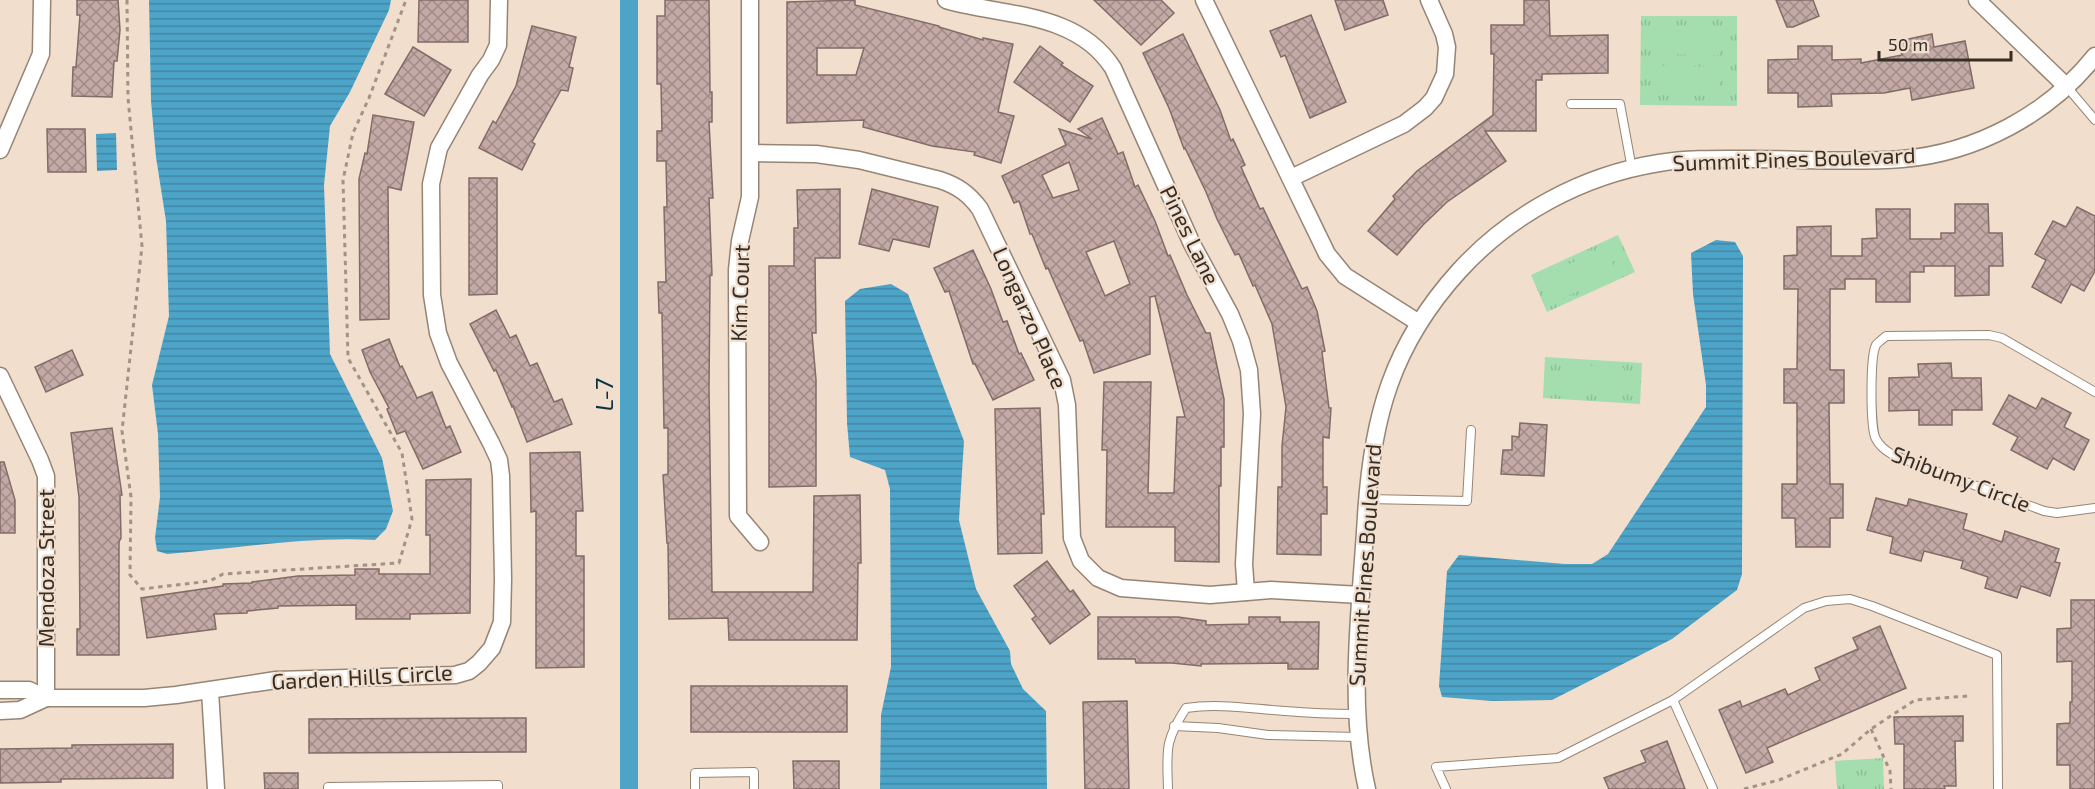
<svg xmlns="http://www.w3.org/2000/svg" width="2095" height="789" font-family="'Exo 2',sans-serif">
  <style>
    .grass { fill: url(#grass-tufts) }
    .pitch { fill: #a4ddae }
    .water { fill: url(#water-rules) }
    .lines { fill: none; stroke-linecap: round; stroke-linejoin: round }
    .canal { stroke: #4da4c9; stroke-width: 18 }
    .building { fill: url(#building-cross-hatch); stroke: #836b67; stroke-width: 1.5; fill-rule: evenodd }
    .lane-casing { stroke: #968575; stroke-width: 10 }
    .street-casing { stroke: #968575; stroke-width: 19 }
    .path { stroke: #a19386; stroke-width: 3; stroke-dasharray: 4.5 4.5; stroke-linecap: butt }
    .lane { stroke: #fff; stroke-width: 8 }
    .street { stroke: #fff; stroke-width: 16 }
    .labels { text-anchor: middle; stroke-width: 4.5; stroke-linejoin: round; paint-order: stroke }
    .street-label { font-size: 22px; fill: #352e27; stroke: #f1decd }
    .water-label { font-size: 24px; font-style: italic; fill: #0a3342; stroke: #f1decd }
  </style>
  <defs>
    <pattern id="grass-tufts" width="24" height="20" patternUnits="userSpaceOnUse" patternTransform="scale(1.5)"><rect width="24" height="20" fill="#a4ddae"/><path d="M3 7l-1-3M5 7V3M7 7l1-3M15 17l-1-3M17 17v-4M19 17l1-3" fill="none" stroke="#8ebe96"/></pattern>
    <pattern id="water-rules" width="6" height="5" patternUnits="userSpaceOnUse" patternTransform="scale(1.5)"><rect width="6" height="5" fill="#4da4c9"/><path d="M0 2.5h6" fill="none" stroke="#4186a3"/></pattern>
    <pattern id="building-cross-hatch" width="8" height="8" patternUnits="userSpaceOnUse" patternTransform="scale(1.5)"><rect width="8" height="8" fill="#c4aaa6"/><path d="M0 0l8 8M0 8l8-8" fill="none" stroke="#a08b87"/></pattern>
  </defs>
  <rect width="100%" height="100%" fill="#f1decd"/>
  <g class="grass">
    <polygon points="1641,16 1737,16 1737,106 1640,105"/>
    <polygon points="1618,235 1635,272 1547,312 1531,275"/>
    <polygon points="1545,357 1642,363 1640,404 1543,398"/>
    <polygon points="1883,758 1884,789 1837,789 1835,761"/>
  </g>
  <g class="pitch">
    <polygon points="1658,26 1721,26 1720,55 1658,54"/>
    <polygon points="1657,66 1720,67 1720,96 1657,95"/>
    <polygon points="1606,248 1617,274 1560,299 1548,273"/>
    <polygon points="1562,364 1624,368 1623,396 1560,393"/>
    <polygon points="1875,776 1875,789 1846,789 1846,777"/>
  </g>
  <g class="water">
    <path d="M149 0H391L389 10 350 92 330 126 324 185 330 354 382 458 393 511 386 529 375 540C305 536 236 549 167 554L157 551 155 538 160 497 158 434 152 385 169 316 166 221 156 157 151 101Z"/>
    <polygon points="116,133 117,170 97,171 96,134"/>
    <polygon points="1716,240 1735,242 1743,256 1742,574 1737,590 1672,639 1552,700 1492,701 1442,697 1439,686 1447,571 1459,555 1565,564 1592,564 1608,554 1706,407 1706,385 1693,294 1691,253"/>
    <polygon points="891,284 908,294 964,441 959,520 976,589 1010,651 1011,664 1023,689 1046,711 1047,789 880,789 881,715 891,667 890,489 885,470 850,457 847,423 845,301 860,289"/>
  </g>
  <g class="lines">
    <polyline class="canal" points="629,0 629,789"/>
  </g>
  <g class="building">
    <polygon points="77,0 118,0 120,30 117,61 114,61 112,97 72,96 73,67 76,67 80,15 77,15"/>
    <polygon points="419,0 468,0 468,42 418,42"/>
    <polygon points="665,0 709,0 710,92 712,92 712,122 709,122 713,198 709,198 712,275 710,276 709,389 712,592 813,592 814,496 860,495 861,563 858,563 857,640 729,640 728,618 669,619 668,543 667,543 663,475 668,474 668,428 664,428 662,313 659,313 658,282 666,282 664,207 667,207 666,161 657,161 657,131 662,131 661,84 657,84 657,16 665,16"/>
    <path d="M855 0V5L939 26V27L983 40V38L1013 44 998 112 1014 116 1001 163 974 155 975 152 932 146 863 127 864 120 787 123V2ZM817 48H864L856 75H817Z"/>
    <polygon points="1094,0 1161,0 1174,13 1141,45"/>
    <polygon points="1335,0 1383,0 1388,15 1345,30"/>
    <polygon points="1524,0 1549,0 1550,36 1608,35 1608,73 1542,74 1542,80 1536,80 1536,131 1485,131 1506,161 1447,202 1423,225 1397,255 1368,231 1395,199 1393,196 1417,171 1493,115 1494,54 1491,54 1491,25 1524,25"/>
    <polygon points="1776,0 1813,0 1819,16 1793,27 1787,27"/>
    <polygon points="1311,15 1346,102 1310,118 1285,55 1281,57 1270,31"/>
    <polygon points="532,26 576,37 569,67 573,68 568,91 561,90 532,142 535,144 522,170 479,148 493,121 496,123 516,86"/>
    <polygon points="1183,34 1220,110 1231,141 1233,139 1245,165 1241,167 1260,209 1263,208 1302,289 1307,287 1317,311 1325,351 1322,352 1329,408 1331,408 1329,438 1323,437 1323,487 1327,487 1327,514 1321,514 1321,555 1277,554 1278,487 1282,487 1282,446 1286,407 1272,324 1255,285 1253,286 1239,254 1235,255 1217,219 1206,192 1185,148 1184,149 1169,108 1143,53"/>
    <polygon points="1932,34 1934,47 1965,41 1974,88 1912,100 1910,88 1884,93 1831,94 1832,106 1798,107 1798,93 1768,93 1768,60 1798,59 1798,46 1832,46 1832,60 1861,59 1861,63 1902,55 1899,41"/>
    <polygon points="1040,46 1063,63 1061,65 1093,86 1070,122 1014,82"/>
    <polygon points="413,47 451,70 424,116 385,94"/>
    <polygon points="373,115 414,122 401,190 388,187 389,319 360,320 359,179 365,153 367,154"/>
    <path d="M1102 118 1118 154 1123 152 1135 187 1138 185 1155 221 1168 256 1170 255 1187 295 1206 333H1210L1224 399V447H1221V486H1219V562L1175 561V527H1106L1107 450H1102L1104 382H1151L1148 493H1174L1177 417H1185L1155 296 1150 297V354L1094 373 1083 340 1080 341 1048 268 1046 269 1032 234H1030L1019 201 1014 203 1002 176 1066 145 1059 129 1092 139 1078 129ZM1069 162 1079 190 1053 198 1042 175ZM1114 241 1130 284 1105 296 1086 252Z"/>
    <polygon points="47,129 85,129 86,172 48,172"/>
    <polygon points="469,178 497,178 497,294 469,295"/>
    <polygon points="840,189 840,258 815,258 816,333 812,333 816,380 816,486 769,487 769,266 794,266 794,228 798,228 797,190"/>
    <polygon points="872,189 938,207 929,247 893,239 889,251 859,244"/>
    <polygon points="1955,204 1988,204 1989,233 2002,233 2003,266 1989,266 1989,295 1955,296 1955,266 1924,266 1924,272 1910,272 1910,302 1876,302 1876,279 1845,279 1845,289 1830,289 1830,370 1844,370 1844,403 1829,403 1830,484 1843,484 1843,518 1830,518 1830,547 1796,547 1795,518 1782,518 1782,484 1797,484 1797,403 1784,403 1784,369 1797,369 1798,289 1784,289 1784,256 1797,255 1797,227 1831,226 1831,256 1862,256 1862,239 1877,238 1876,209 1910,209 1910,239 1941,239 1941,233 1955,233"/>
    <polygon points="2077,207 2095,216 2095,271 2084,291 2071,284 2061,303 2032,287 2046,260 2035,254 2053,221 2066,227"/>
    <polygon points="973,250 991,289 1003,322 1007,321 1019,354 1021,353 1034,380 993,400 975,364 973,364 949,291 945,292 934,268"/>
    <polygon points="496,310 510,338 516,335 530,366 537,363 554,402 562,399 572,424 527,442 513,406 512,407 496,370 494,371 470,324"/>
    <polygon points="389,339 400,367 402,366 417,398 432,392 446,428 450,426 461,452 423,469 405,431 397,434 387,409 389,408 370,372 362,350"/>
    <polygon points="72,350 83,375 46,392 35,367"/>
    <polygon points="1951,363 1952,378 1981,378 1982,410 1952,410 1952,425 1919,425 1919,410 1889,411 1889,378 1919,377 1918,364"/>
    <polygon points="2009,395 2036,409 2042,398 2071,413 2064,427 2089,440 2074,470 2053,458 2047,469 2011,450 2018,437 1993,424"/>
    <polygon points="1040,408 1044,514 1041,514 1042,553 998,554 995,409"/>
    <polygon points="1520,423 1547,425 1544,476 1501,474 1503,450 1512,450 1512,436 1519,437"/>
    <polygon points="112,428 122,495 120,495 121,538 119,542 119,655 77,655 77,629 80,629 79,497 71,433"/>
    <polygon points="580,452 583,511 576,511 576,556 584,556 584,667 536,668 536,511 531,512 530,453"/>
    <polygon points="0,462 4,462 15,500 15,533 0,533"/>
    <polygon points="471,479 470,613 410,614 410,619 356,619 356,605 278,606 278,608 247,611 247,613 214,614 216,629 147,638 141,598 223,586 223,584 252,583 252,582 298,576 355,575 355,569 379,569 379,574 430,574 430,535 426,535 426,480"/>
    <polygon points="1876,498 1907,506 1909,499 1967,514 1963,529 2002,542 2005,531 2059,549 2055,562 2060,563 2050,596 2021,586 2017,598 1985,588 1988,577 1961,568 1963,561 1924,551 1921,561 1890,553 1893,537 1867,530"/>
    <polygon points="1047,561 1070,592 1073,590 1090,614 1050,644 1032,619 1036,616 1014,586"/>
    <polygon points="2071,600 2095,600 2095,789 2070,789 2070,765 2057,765 2057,724 2070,723 2070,702 2072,702 2072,661 2057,662 2057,629 2071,628"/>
    <polygon points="1098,617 1178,617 1206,621 1206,625 1249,624 1249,617 1280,617 1280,622 1319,622 1318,669 1288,669 1288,663 1201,664 1201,666 1172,663 1136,663 1135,659 1098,659"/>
    <polygon points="1880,626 1906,688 1767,748 1773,762 1746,773 1719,710 1740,701 1742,707 1785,689 1788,695 1820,680 1815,668 1858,649 1853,638"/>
    <rect x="691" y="686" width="156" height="46"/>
    <polygon points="1127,701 1129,789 1085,789 1083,702"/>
    <polygon points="1963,716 1963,741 1955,741 1956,786 1944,786 1945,789 1904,789 1904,744 1895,744 1894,717"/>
    <polygon points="526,718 526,752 309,753 309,719"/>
    <polygon points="1667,741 1685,789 1609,789 1604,778 1646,762 1641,751"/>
    <polygon points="173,744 173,778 61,779 61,782 0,783 0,749 72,748 72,745"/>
    <polygon points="793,761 839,761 839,789 794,789"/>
    <polygon points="264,773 298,773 298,789 265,789"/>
  </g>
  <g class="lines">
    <g class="lane-casing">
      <g id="lane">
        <polyline points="2067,87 2095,120"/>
        <polyline points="1571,104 1620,104 1632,169"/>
        <path d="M2095 392 2002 338 1989 335 1886 336C1883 339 1878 342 1876 345 1870 356 1870 429 1876 439 1880 447 1886 451 1893 455L2044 511 2057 513 2095 508"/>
        <polyline points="1367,499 1467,501 1471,430"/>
        <polyline points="1673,700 1713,789"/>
        <polyline points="1174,726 1218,728 1268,735 1358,737"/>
        <polyline points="328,789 328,787 498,785 498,789"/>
        <polyline points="695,789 695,773 754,772 754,789"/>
        <path d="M1168 789C1167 750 1164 742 1186 708 1219 703 1252 709 1285 711 1308 713 1332 714 1356 714"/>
        <polyline points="1446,789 1436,767 1558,758 1673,700 1804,608 1826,601 1850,599 1872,606 1997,655 1998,789"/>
      </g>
    </g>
    <g class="street-casing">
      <g id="street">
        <polyline points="750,0 750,197 740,241 737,270 738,516 760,542"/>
        <path d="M946 0C1005 17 1076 11 1113 68L1192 244 1230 314 1241 341 1249 370 1252 414 1244 564 1246 592"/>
        <polyline points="1204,0 1327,254 1345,276 1419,323"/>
        <polyline points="1977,0 2067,87"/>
        <polyline points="0,150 41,54 42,0"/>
        <path d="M751 153 816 154 859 160 940 180C958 186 969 194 980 209L1062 380 1067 405 1072 538 1081 561 1098 578 1121 588 1210 595 1271 590 1361 595"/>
        <polyline points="1291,178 1404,124 1425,108 1434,98 1445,74 1447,47 1444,34 1429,0"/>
        <polyline points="0,376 40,460 46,476 46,698"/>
        <polyline points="0,690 29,690 46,698 144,698 176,695 276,680 455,675 469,671 479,663 492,648 502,622 503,579 501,476 499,460 491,443 449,363 438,333 432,295 431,184 439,148 480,75 491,60 498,45 499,0"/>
        <polyline points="210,691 216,789"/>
        <polyline points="0,711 20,710 46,698"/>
        <path d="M1367 789C1347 702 1361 604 1366 516 1372 417 1392 345 1459 271 1511 214 1583 175 1659 163 1690 158 1721 159 1752 159 1802 159 1853 163 1902 159 1976 153 2049 114 2095 56"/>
      </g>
    </g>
    <g class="path">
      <polyline points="127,0 128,98 142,246 122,431 131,497 130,575 142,589 210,581 223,574 399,563 412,519 402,453 348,358 343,180 353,133 369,98 406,0"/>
      <polyline points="1871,729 1890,771 1891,789"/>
      <polyline points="1744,789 1779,780 1842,754 1871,729 1915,700 1968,696"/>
    </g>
    <use href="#lane" class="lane"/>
    <use href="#street" class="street"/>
  </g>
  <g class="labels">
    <g class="street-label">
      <text transform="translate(1794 159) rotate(-2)" y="8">Summit Pines Boulevard</text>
      <text transform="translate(1190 235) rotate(64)" y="8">Pines Lane</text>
      <text transform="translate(740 293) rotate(-88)" y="8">Kim Court</text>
      <text transform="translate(1030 318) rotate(66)" y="8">Longarzo Place</text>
      <text transform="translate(1961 479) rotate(21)" y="8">Shibumy Circle</text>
      <text transform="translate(1365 565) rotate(-86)" y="8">Summit Pines Boulevard</text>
      <text transform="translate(46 568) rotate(-90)" y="8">Mendoza Street</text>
      <text transform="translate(362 677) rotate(-3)" y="8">Garden Hills Circle</text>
    </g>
    <g class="water-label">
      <text transform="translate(605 395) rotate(-90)" y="8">L-7</text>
    </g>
  </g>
  <path d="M1879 51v9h132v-9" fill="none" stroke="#352e27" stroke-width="3"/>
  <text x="1888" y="51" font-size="18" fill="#352e27" stroke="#f1decd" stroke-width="4.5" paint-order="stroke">50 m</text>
</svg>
